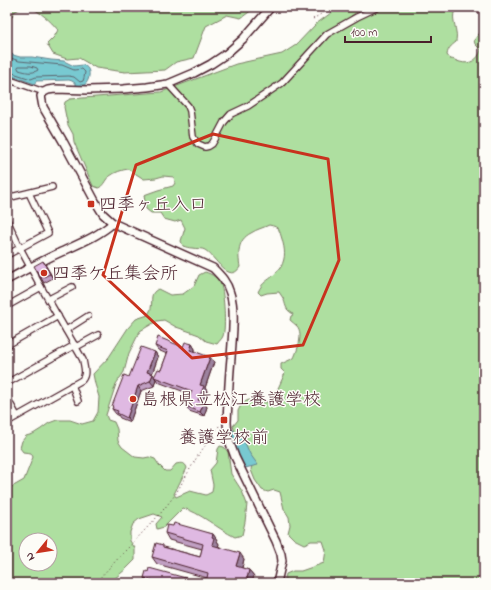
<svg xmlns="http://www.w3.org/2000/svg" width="491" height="590" font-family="'Indie Flower','Klee One',sans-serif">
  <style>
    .green { fill: #aedfa0; stroke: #7c7f66; fill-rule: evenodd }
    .water { fill: #78c9d1; stroke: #66858f }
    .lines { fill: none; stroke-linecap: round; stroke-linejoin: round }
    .shore { stroke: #5c636d; stroke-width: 1 }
    .minor-casing { stroke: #4a1f2b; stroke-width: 8 }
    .tertiary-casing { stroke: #4a1f2b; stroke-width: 10 }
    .path { stroke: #4a1f2b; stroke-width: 1; stroke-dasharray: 1 3; stroke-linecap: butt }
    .minor { stroke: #fdfcf7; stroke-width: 5.5 }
    .tertiary { stroke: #fdfcf7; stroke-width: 7 }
    .wall { fill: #c09fc2; stroke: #4a1f2b }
    .shaded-wall { fill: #9c829e; stroke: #4a1f2b }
    .building { fill: #dfb9e2; stroke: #4a1f2b }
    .marked { fill: none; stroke: #c8321e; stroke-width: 3; stroke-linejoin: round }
    .poi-dot { fill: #c8321e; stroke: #fdfcf7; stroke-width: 1.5 }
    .labels { text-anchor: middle; stroke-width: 3; stroke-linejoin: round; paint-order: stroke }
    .poi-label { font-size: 18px; fill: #4a1f2b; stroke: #fdfcf7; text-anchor: start }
  </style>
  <rect width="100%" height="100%" fill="#fdfcf7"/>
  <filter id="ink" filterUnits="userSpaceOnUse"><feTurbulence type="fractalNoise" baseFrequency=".025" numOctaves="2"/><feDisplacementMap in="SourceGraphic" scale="8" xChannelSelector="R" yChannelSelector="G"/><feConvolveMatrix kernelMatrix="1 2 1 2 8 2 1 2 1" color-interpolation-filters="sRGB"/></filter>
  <g filter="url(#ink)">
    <g class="green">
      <polygon points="7,7 23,7 14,12 7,26"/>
      <path d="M30 7H256L241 18 227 15 206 26 194 58 176 62 165 70 125 72 96 68 79 58 67 59 53 54 47 44 54 37 58 30C50 20 41 13 30 7Z"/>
      <path d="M339 7H360V10L351 16 350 19C366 13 384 4 401 8L402 7H456C451 18 455 22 456 32 457 35 456 39 456 42 451 46 448 48 447 55L450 59C454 59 456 61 460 62 470 65 478 60 481 50L475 44 474 40 484 28V583H284L286 574 293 571H301L324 563 326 550 323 541H311L304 544 294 539 288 533 290 525 289 517 284 509 280 492 274 490 268 492 262 490 255 480 251 470 252 463 236 435 233 426 238 420V411L242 403 249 400 260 402H268L275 395 285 373 281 369V364L294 358C297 351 304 334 297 326 295 324 292 322 290 320L291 316 293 315 292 313C285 310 286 304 283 298 282 296 280 294 279 292L267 293 261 295 258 292C263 281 267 282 275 274 277 272 279 269 281 267 286 257 285 250 282 239 279 230 280 227 269 225 263 228 257 229 251 233 237 240 238 254 240 267 229 285 215 256 205 250 202 248 196 249 192 248 189 248 186 247 183 246L181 241 185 228 181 220 175 222 164 219 160 213H151L146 209 144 195 158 190 173 186 175 183 174 177 163 176 156 178 144 179 128 169C122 170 115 172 110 176 105 179 105 184 99 188L93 186 74 142 73 134 68 125 66 117 64 107 65 102 70 99 161 92 236 64 282 54 296 45 316 24Z"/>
      <path d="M205 272C212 274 218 278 221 285 224 294 226 328 223 336 222 339 219 341 217 344L206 341 199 335 188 331 176 327 164 320 157 321 140 331 129 353 124 372 116 384 106 415 108 420 114 422 117 429 118 441 122 447 135 457 144 458 149 457 155 459 159 465 165 471H170L176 464C181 463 185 462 187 468L174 494 176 497 190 491 206 495 212 492 213 485 210 470 216 463 218 449 220 446 224 447 228 452 231 474 242 491 247 504 245 522 242 535 235 537C218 529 199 512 183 508L164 527 157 529 156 524 162 517 154 514 139 519 133 524 130 532V541L135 548V560L126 569 114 579 92 583H7V487L10 488 24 480 33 457 31 453 23 452 20 448 22 441 26 436 33 434 41 429 49 423 57 420H70L82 424 93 421 98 412 99 397 95 384 93 374 109 357 128 328 136 319 148 315C149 312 151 310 151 308 153 299 149 294 158 289L170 295 183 294 194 286 199 275ZM26 540H50V564H26Z"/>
    </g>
    <g class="water">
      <path d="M7 50 13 55 20 57H32L51 60 64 61 74 66 83 65C85 66 87 67 88 69 91 74 88 85 82 86 80 86 77 86 75 86V83L72 81 69 80 36 81 35 84 9 75 7 71Z"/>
      <path d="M232 429 243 439 246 445 250 454 258 465 245 468C239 455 231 443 232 429Z"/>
    </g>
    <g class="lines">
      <g class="shore">
        <polyline points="7,55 11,58 19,61 62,65 74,70 82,69 85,72 84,78 83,81 80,82 74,77 69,76 36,77 31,79 7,71"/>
        <path d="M19 66H31L37 68 38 70C32 74 26 72 19 70L18 68Z"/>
      </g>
      <g class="minor-casing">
        <g id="minor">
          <polyline points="7,79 44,92"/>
          <polyline points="168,84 188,106 190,111 193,137 198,144 205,147 209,146 212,144 215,139 224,122 231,114 248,106 282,83 327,34 357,17 378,7"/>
          <polyline points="7,198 52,187"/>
          <path d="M7 220 20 248 41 287 83 360C84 367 87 374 82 380L7 422"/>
          <polyline points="7,255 48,233 29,193"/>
          <polyline points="49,299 72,287"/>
          <polyline points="7,306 41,287"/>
          <polyline points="66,330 88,316"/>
          <polyline points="7,345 58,316"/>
          <polyline points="76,347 98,335"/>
          <polyline points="7,383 75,345"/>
          <polyline points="72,385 78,401"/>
          <polyline points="7,398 17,416"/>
        </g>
      </g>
      <g class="tertiary-casing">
        <g id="tertiary">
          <path d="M271 7 243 39 226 54 211 64 194 73 168 84 147 87 123 89 88 90 55 89 48 90 44 92 41 96 43 107 64 143 95 201 103 214 113 223 213 268C221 276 227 282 230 293 236 311 232 338 231 358 229 379 228 401 227 422L228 438 235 457 276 541 281 554 282 561 277 583"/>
          <path d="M7 280C24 271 41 261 59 253 78 244 97 237 113 223"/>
        </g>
      </g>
      <g class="path">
        <polyline points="313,19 332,7"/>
        <polyline points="95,583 160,514 175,495 197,457 219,426 221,426"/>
      </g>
      <use href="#minor" class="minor"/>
      <use href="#tertiary" class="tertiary"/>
    </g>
    <g class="wall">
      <polygon points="43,261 53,278 44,283 41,278"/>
      <polygon points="192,344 195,349 195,351 214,362 205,388 207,391 203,402 207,407 204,416 189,411 186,406 190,394 158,382 156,379 154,386 141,391 130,422 120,418 118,415 116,414 112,409 113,407 112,406 129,377 155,352 158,357 152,374 155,377 161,370 167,354 158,350 155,346 183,347"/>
      <polygon points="173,526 213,534 217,540 217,541 219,544 218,546 244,559 242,568 249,570 254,576 207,578 157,564 152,557 164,547 200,557 202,549 169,540 165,533"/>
      <polygon points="144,578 204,583 147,583"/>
    </g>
    <g class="shaded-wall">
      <polygon points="43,261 46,266 53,278 50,274"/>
      <polygon points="192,344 195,349 194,354 190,350"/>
      <polygon points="155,352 158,357 151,377 147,372"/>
      <polygon points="210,357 214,362 205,388 207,391 201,405 198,400 200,385"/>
      <polygon points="153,374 156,378 154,377 156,379 154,386 150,381"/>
      <polygon points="138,386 141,391 130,422 127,418"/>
      <polygon points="204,402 207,407 204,416 200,412"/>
      <polygon points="213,534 217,540 217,541 219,544 217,551 212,545 212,537"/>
      <polygon points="240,553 244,559 241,572 236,566"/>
      <polygon points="249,570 254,576 252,583 246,583"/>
    </g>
    <g class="building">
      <polygon points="43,261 50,274 41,278 34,266"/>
      <polygon points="158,337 183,347 185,342 192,344 190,350 210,357 200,385 204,386 198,400 204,402 200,412 186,406 192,391 154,377 158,369 161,370 168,351 155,346"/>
      <polygon points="141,347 155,352 147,372 153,374 150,381 138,386 127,418 117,413 118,411 112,409 113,407 112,406 124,375 129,377"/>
      <polygon points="174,523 213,534 212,537 214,538 212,545 240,553 236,566 249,570 246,583 206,583 208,573 152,557 156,543 163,545 163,547 200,557 203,544 165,533 167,525 173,526"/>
      <polygon points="149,568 204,583 162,583 144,578 146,571 148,572"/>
    </g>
  </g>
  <path class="marked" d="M213 134 328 159 339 260 303 345 192 358 103 275 136 165Z"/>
  <g class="poi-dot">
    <rect x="87" y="200" width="8" height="8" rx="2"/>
    <circle cx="44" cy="273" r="4"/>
    <circle cx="133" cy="399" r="4"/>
    <rect x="220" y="416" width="8" height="8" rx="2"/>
  </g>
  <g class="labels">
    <g class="poi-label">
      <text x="99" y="210">四季ヶ丘入口</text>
      <text x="52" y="279">四季ケ丘集会所</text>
      <text x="141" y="405">島根県立松江養護学校</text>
      <text x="224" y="443" text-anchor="middle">養護学校前</text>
    </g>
  </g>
  <rect width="491" height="590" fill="none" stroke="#fdfcf7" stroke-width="24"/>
  <rect x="12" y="12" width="467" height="566" fill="none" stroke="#4a1f2b" stroke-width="1.5" filter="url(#ink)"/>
  <g transform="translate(38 552) rotate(240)"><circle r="19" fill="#fdfcf7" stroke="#b5a4a5"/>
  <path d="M0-3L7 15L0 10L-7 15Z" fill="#c8321e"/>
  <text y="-6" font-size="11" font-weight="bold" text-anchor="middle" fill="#4a1f2b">N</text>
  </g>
  <path d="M345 36v6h86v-6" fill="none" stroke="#4a1f2b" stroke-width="2"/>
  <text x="351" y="36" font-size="12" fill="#4a1f2b" stroke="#fdfcf7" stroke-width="3" paint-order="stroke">100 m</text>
</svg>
